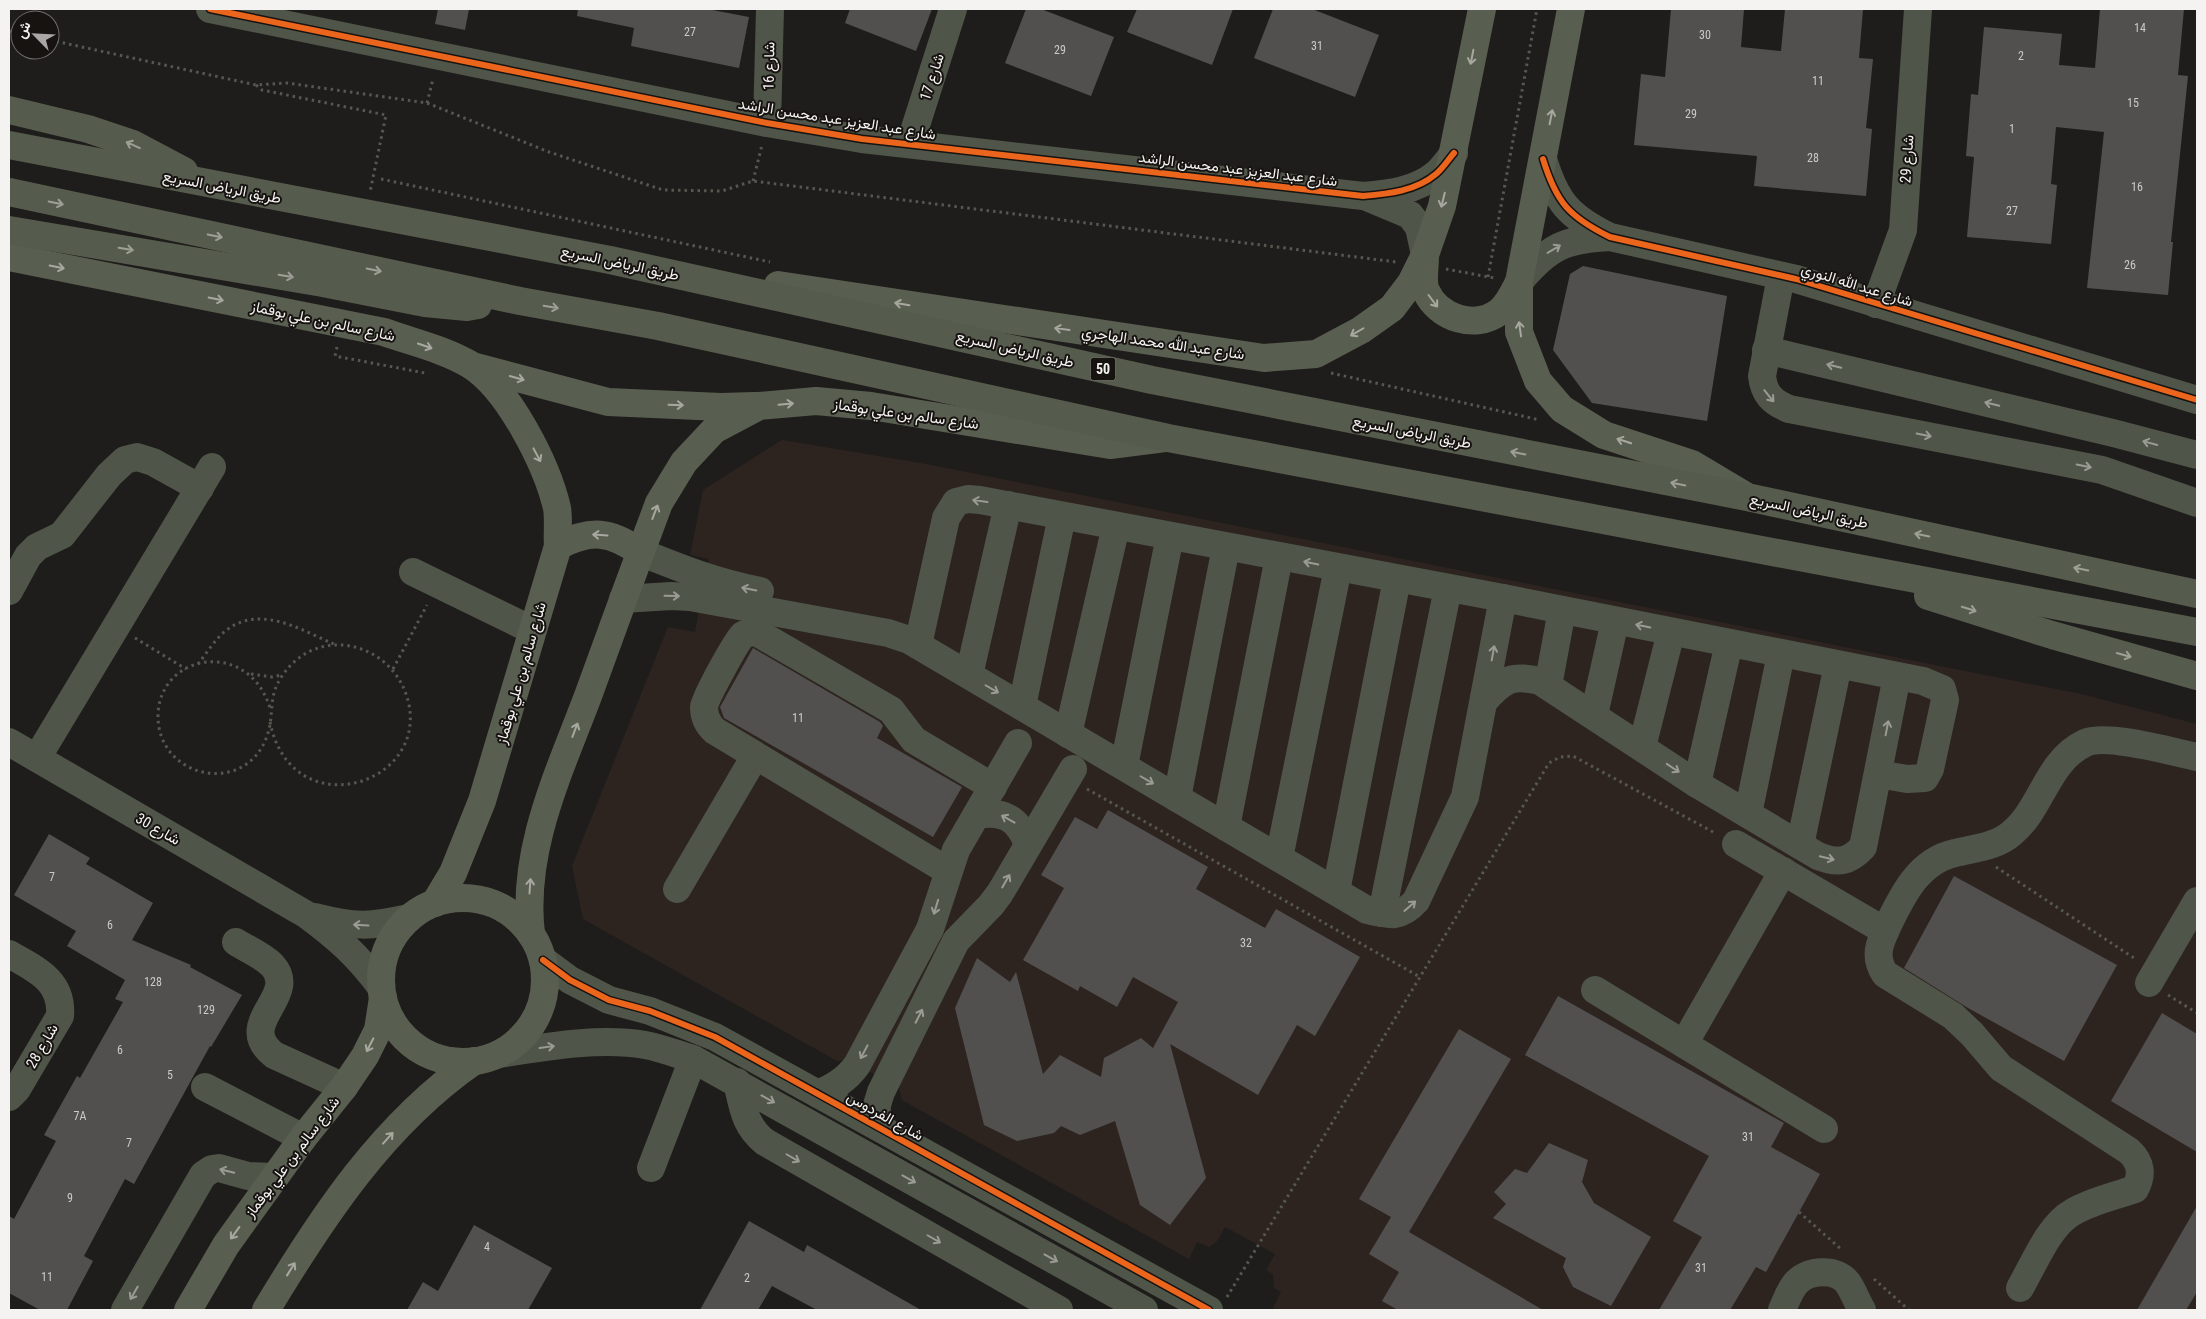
<svg xmlns="http://www.w3.org/2000/svg" width="2206" height="1319" font-family="'Roboto Condensed',Vazirmatn,sans-serif">
  <style>
    .built { fill: #2d2420 }
    .building { fill: #52504f }
    .lines { fill: none; stroke-linecap: round; stroke-linejoin: round }
    .path { stroke: #555850; stroke-width: 3; stroke-dasharray: 2.5 4; stroke-linecap: butt }
    .minor { stroke: #4f5548; stroke-width: 28 }
    .major { stroke: #595f50; stroke-width: 28 }
    .highway { stroke: #565c4d; stroke-width: 28 }
    .cycleway-casing { stroke: #161311; stroke-width: 9 }
    .cycleway { stroke: #eb651d; stroke-width: 6 }
    .oneway { stroke: #a7a9a0 }
    .oneway2 { stroke: #9ea097 }
    .oneway3 { stroke: #9a9c94 }
    .labels { text-anchor: middle; stroke-width: 4; stroke-linejoin: round; paint-order: stroke }
    .number-label { font-size: 12px; fill: #cccac8 }
    .shield { fill: #161311; stroke: #b2b0ae; stroke-width: 1 }
    .shield-label { font-size: 14px; font-weight: bold; fill: #f5f3f1 }
    .street-label { font-size: 15px; fill: #f5f3f1; stroke: #161311 }
  </style>
  <rect width="100%" height="100%" fill="#1f1d1b"/>
  <polygon class="built" points="782,440 926,464 2081,694 2197,724 2197,1310 1276,1310 1273,1308 1281,1292 1274,1288 1273,1274 1266,1270 1275,1254 1225,1227 1217,1241 1209,1247 1197,1242 1189,1259 902,1100 899,1088 847,1060 837,1061 583,919 572,866 668,627 695,632 709,559 690,555 703,490"/>
  <g class="building">
    <polygon points="438,9 469,9 465,30 435,24"/>
    <polygon points="578,9 707,9 749,17 739,68 631,46 634,28 577,16"/>
    <polygon points="850,9 932,9 916,51 845,23"/>
    <polygon points="1026,9 1041,9 1114,37 1091,96 1005,63"/>
    <polygon points="1137,9 1233,9 1212,65 1127,32"/>
    <polygon points="1273,9 1312,9 1379,35 1355,97 1254,58"/>
    <polygon points="1671,9 1744,9 1741,47 1781,51 1785,9 1863,9 1859,58 1873,59 1866,128 1872,129 1866,196 1754,186 1757,156 1634,145 1641,74 1665,77"/>
    <polygon points="2100,9 2184,9 2178,75 2188,76 2171,242 2173,242 2168,295 2087,288 2104,132 2056,127 2051,184 2057,185 2051,244 1967,237 1974,157 1966,156 1971,94 1978,95 1984,27 2062,34 2059,65 2095,68"/>
    <polygon points="1583,266 1727,296 1707,421 1592,403 1553,350 1570,274"/>
    <polygon points="753,648 880,722 883,726 877,738 962,787 933,837 724,718 720,707"/>
    <polygon points="1108,810 1208,867 1196,889 1265,928 1276,909 1360,957 1315,1036 1297,1025 1258,1095 1170,1044 1206,1178 1170,1225 1140,1205 1115,1121 1080,1135 1061,1126 1054,1133 1017,1141 984,1125 955,1008 977,958 1010,982 1016,972 1043,1074 1060,1055 1101,1077 1104,1058 1141,1038 1153,1048 1178,1002 1133,977 1117,1007 1080,986 1078,991 1023,960 1064,888 1041,875 1075,817 1097,829"/>
    <polygon points="49,834 90,858 86,864 153,903 132,940 191,965 190,967 242,995 211,1047 210,1046 134,1184 125,1179 84,1256 93,1261 67,1310 40,1310 9,1293 9,1216 14,1219 56,1141 44,1135 77,1076 80,1078 123,1002 115,999 125,980 67,946 76,931 14,895"/>
    <polygon points="1954,876 2117,965 2064,1061 1968,1008 1904,968"/>
    <polygon points="1558,996 1784,1123 1771,1147 1820,1174 1766,1272 1756,1267 1730,1310 1659,1310 1702,1237 1673,1221 1709,1156 1525,1055"/>
    <polygon points="2162,1013 2197,1034 2197,1152 2111,1101"/>
    <polygon points="1459,1029 1511,1059 1409,1232 1543,1310 1398,1310 1382,1301 1399,1272 1369,1254 1391,1217 1359,1199"/>
    <polygon points="1549,1143 1588,1160 1582,1182 1594,1203 1651,1237 1611,1306 1573,1287 1563,1267 1566,1258 1493,1218 1506,1204 1494,1192 1515,1169 1527,1173"/>
    <polygon points="2197,1206 2197,1292 2186,1310 2137,1310"/>
    <polygon points="749,1221 804,1252 807,1245 921,1310 817,1310 772,1286 758,1310 700,1310"/>
    <polygon points="474,1225 552,1268 528,1310 407,1310 423,1282 438,1291"/>
  </g>
  <g class="lines">
    <g class="path">
      <polyline points="9,31 20,33"/>
      <polyline points="50,40 256,85 287,83 427,103 549,152 663,190 722,191 753,181 1396,262"/>
      <polyline points="256,85 262,90 386,115 370,192"/>
      <polyline points="427,103 433,79"/>
      <polyline points="381,179 770,262"/>
      <polyline points="753,181 762,145"/>
      <polyline points="1446,269 1494,278"/>
      <polyline points="1488,277 1537,9"/>
      <polyline points="337,347 335,356 425,373"/>
      <polyline points="1331,373 1540,420"/>
      <polyline points="135,638 186,669"/>
      <path d="M198 664C206 654 214 641 223 633 258 602 301 630 336 645"/>
      <polyline points="393,669 427,605"/>
      <polyline points="251,674 272,677 282,675"/>
      <path d="M270 722C291 826 425 787 409 705 397 644 319 621 282 676 267 698 275 714 267 736 246 797 157 779 158 715 160 652 249 639 270 708"/>
      <polyline points="1087,789 1420,977"/>
      <polyline points="1996,867 2137,960"/>
      <polyline points="2168,995 2197,1013"/>
      <polyline points="1799,1212 1842,1250"/>
      <polyline points="1874,1279 1909,1310"/>
      <polyline points="1227,1297 1549,763 1560,757 1573,756 1715,833"/>
    </g>
    <g class="minor">
      <path d="M210 9 767 123 862 139 1363 196C1388 194 1416 191 1436 174 1443 168 1448 160 1454 153"/>
      <polyline points="767,123 770,9"/>
      <polyline points="910,144 953,9"/>
      <path d="M1543 159C1556 202 1569 217 1610 237L1796 279 2197 400"/>
      <polyline points="1367,197 1410,215 1419,227 1425,255"/>
      <path d="M1781 276 1762 376C1764 394 1772 402 1789 409L2102 470 2197 503"/>
      <path d="M1519 282C1548 247 1565 239 1610 237"/>
      <polyline points="1876,304 1903,230 1918,9"/>
      <polyline points="1766,350 2113,433 2197,455"/>
      <path d="M640 552C682 569 715 582 760 591"/>
      <polyline points="413,572 532,630"/>
      <polyline points="9,591 28,556 37,547 62,535 109,475 125,460 137,457 153,462 200,488"/>
      <path d="M623 599 671 596 690 597 888 633 909 640 1367 910C1388 915 1400 919 1416 901L1465 797 1503 598"/>
      <polyline points="918,645 946,518 956,502 968,499 980,500 1503,598 1923,681 1942,689 1945,700 1930,769 1925,778 1907,779 1878,774"/>
      <polyline points="969,675 1008,505"/>
      <polyline points="1548,686 1562,610"/>
      <path d="M1484 701C1503 680 1511 674 1540 681L1697 784 1818 856C1838 864 1849 862 1863 847L1897 676"/>
      <polyline points="1022,706 1062,516"/>
      <polyline points="1594,715 1615,621"/>
      <polyline points="1068,734 1116,526"/>
      <path d="M9 742 307 915C338 938 358 956 381 987"/>
      <polyline points="1642,747 1671,632"/>
      <polyline points="37,758 212,467"/>
      <polyline points="1124,766 1170,536"/>
      <polyline points="1697,784 1729,643"/>
      <polyline points="1177,798 1226,547"/>
      <polyline points="1748,814 1781,654"/>
      <path d="M977 815C1004 810 1018 819 1028 844"/>
      <polyline points="1226,827 1279,557"/>
      <polyline points="1736,844 1885,931"/>
      <polyline points="1800,845 1838,665"/>
      <polyline points="1279,858 1338,568"/>
      <path d="M948 871 715 731C708 725 704 717 704 707 705 698 737 640 743 635 748 632 753 632 758 633L891 710 914 740 993 787"/>
      <polyline points="677,889 755,756"/>
      <polyline points="1336,891 1397,579"/>
      <polyline points="1382,913 1448,588"/>
      <path d="M315 917C354 927 370 927 409 918"/>
      <path d="M236 942C247 949 262 955 272 965 301 996 233 1023 274 1055L344 1087"/>
      <path d="M9 954C35 969 63 980 60 1016L17 1089 9 1097"/>
      <polyline points="543,960 570,980 609,1000 650,1011 715,1037 1209,1310"/>
      <polyline points="2149,983 2197,901"/>
      <polyline points="1595,990 1824,1129"/>
      <polyline points="1684,1044 1783,871"/>
      <path d="M499 1054C544 1047 600 1037 645 1045 661 1048 677 1054 693 1059L1144 1310"/>
      <path d="M737 1082C743 1107 744 1125 765 1142L1059 1310"/>
      <polyline points="205,1087 303,1138"/>
      <path d="M818 1094C834 1087 846 1080 857 1065L930 929 956 850 1018 743"/>
      <polyline points="876,1125 877,1105 881,1092 956,941 991,905 1000,893 1073,769"/>
      <polyline points="651,1168 693,1059"/>
      <path d="M2020 1288C2034 1264 2049 1225 2073 1212 2091 1201 2115 1196 2135 1189 2143 1175 2141 1162 2129 1151L2001 1068 1972 1034 1953 1016 1885 974C1873 956 1880 942 1888 925 1903 894 1919 861 1955 853 1975 848 1996 847 2012 833 2042 808 2047 761 2085 743 2106 733 2173 752 2197 757"/>
      <polyline points="125,1310 203,1175 212,1169 219,1168 248,1176 275,1177"/>
      <path d="M1782 1310C1786 1301 1790 1289 1797 1282 1809 1270 1835 1268 1847 1282 1853 1290 1857 1302 1862 1310"/>
    </g>
    <g class="major">
      <polyline points="1571,9 1519,282 1519,332 1538,381 1562,409 1604,435 1692,464 1744,495"/>
      <path d="M1425 256C1425 267 1422 282 1426 291 1438 318 1475 330 1499 312 1508 305 1514 292 1519 282"/>
      <path d="M9 257 384 332C412 342 443 349 469 364 508 387 547 465 557 508 559 520 557 534 558 546L482 801 453 873 435 903"/>
      <polyline points="778,285 1264,358 1316,354 1361,330 1392,308 1411,283 1425,255 1442,206 1482,9"/>
      <polyline points="476,367 608,402 721,407 754,406"/>
      <path d="M558 546C591 529 610 531 640 552"/>
      <circle cx="463" cy="980" r="82"/>
      <path d="M531 934C521 850 559 773 588 696 611 632 635 567 659 503L684 462 714 430 759 406 816 401 871 406 1110 445 1165 438"/>
      <polyline points="188,1310 226,1245 303,1138 344,1087 365,1056 378,1030 383,998"/>
      <path d="M266 1310C322 1217 383 1124 474 1061"/>
    </g>
    <g class="highway">
      <polyline points="9,110 88,129 133,144 184,171"/>
      <polyline points="9,145 610,260 1152,380 1747,497 2197,594"/>
      <polyline points="9,192 520,301 658,326 1168,438 2197,632"/>
      <polyline points="9,230 323,283 425,303 467,307 478,305"/>
      <polyline points="1928,596 2052,635 2197,676"/>
    </g>
    <g class="cycleway-casing">
      <g id="cycleway">
        <path d="M210 9 767 123 862 139 1363 196C1388 194 1416 191 1436 174 1443 168 1448 160 1454 153"/>
        <path d="M1543 159C1556 202 1569 217 1610 237L1796 279 2197 400"/>
        <polyline points="543,960 570,980 609,1000 650,1011 715,1037 1209,1310"/>
      </g>
    </g>
    <use href="#cycleway" class="cycleway"/>
  </g>
  <defs><path id="oneway-shaft" d="M-6 0H5M1.5-3L5.5 0L1.5 3" fill="none" stroke-width="1.6" stroke-linecap="round" stroke-linejoin="round" transform="scale(1.25)"/></defs>
  <g class="oneway">
    <use href="#oneway-shaft" transform="translate(1472 57) rotate(101)"/>
    <use href="#oneway-shaft" transform="translate(1551 117) rotate(-79)"/>
    <use href="#oneway-shaft" transform="translate(1443 200) rotate(104)"/>
    <use href="#oneway-shaft" transform="translate(57 267) rotate(11)"/>
    <use href="#oneway-shaft" transform="translate(216 299) rotate(11)"/>
    <use href="#oneway-shaft" transform="translate(1433 301) rotate(53)"/>
    <use href="#oneway-shaft" transform="translate(902 304) rotate(-171)"/>
    <use href="#oneway-shaft" transform="translate(1062 329) rotate(-172)"/>
    <use href="#oneway-shaft" transform="translate(1520 329) rotate(-98)"/>
    <use href="#oneway-shaft" transform="translate(1357 332) rotate(150)"/>
    <use href="#oneway-shaft" transform="translate(425 346) rotate(19)"/>
    <use href="#oneway-shaft" transform="translate(517 378) rotate(16)"/>
    <use href="#oneway-shaft" transform="translate(786 404) rotate(-5)"/>
    <use href="#oneway-shaft" transform="translate(676 405) rotate(2)"/>
    <use href="#oneway-shaft" transform="translate(1624 441) rotate(-162)"/>
    <use href="#oneway-shaft" transform="translate(537 455) rotate(62)"/>
    <use href="#oneway-shaft" transform="translate(655 512) rotate(-69)"/>
    <use href="#oneway-shaft" transform="translate(600 535) rotate(-176)"/>
    <use href="#oneway-shaft" transform="translate(575 730) rotate(-69)"/>
    <use href="#oneway-shaft" transform="translate(530 886) rotate(-86)"/>
    <use href="#oneway-shaft" transform="translate(370 1045) rotate(117)"/>
    <use href="#oneway-shaft" transform="translate(388 1138) rotate(-48)"/>
    <use href="#oneway-shaft" transform="translate(235 1233) rotate(126)"/>
    <use href="#oneway-shaft" transform="translate(291 1269) rotate(-58)"/>
  </g>
  <g class="oneway2">
    <use href="#oneway-shaft" transform="translate(133 145) rotate(-156)"/>
    <use href="#oneway-shaft" transform="translate(56 203) rotate(12)"/>
    <use href="#oneway-shaft" transform="translate(215 236) rotate(12)"/>
    <use href="#oneway-shaft" transform="translate(126 249) rotate(10)"/>
    <use href="#oneway-shaft" transform="translate(374 270) rotate(12)"/>
    <use href="#oneway-shaft" transform="translate(286 276) rotate(10)"/>
    <use href="#oneway-shaft" transform="translate(551 307) rotate(10)"/>
    <use href="#oneway-shaft" transform="translate(1518 453) rotate(-169)"/>
    <use href="#oneway-shaft" transform="translate(1678 484) rotate(-169)"/>
    <use href="#oneway-shaft" transform="translate(1922 535) rotate(-168)"/>
    <use href="#oneway-shaft" transform="translate(2081 569) rotate(-168)"/>
    <use href="#oneway-shaft" transform="translate(1969 609) rotate(17)"/>
    <use href="#oneway-shaft" transform="translate(2124 655) rotate(16)"/>
  </g>
  <g class="oneway3">
    <use href="#oneway-shaft" transform="translate(1554 249) rotate(-31)"/>
    <use href="#oneway-shaft" transform="translate(1834 366) rotate(-166)"/>
    <use href="#oneway-shaft" transform="translate(1769 396) rotate(51)"/>
    <use href="#oneway-shaft" transform="translate(1992 404) rotate(-166)"/>
    <use href="#oneway-shaft" transform="translate(1924 435) rotate(11)"/>
    <use href="#oneway-shaft" transform="translate(2150 443) rotate(-165)"/>
    <use href="#oneway-shaft" transform="translate(2084 466) rotate(12)"/>
    <use href="#oneway-shaft" transform="translate(980 501) rotate(-172)"/>
    <use href="#oneway-shaft" transform="translate(1311 563) rotate(-169)"/>
    <use href="#oneway-shaft" transform="translate(749 589) rotate(-169)"/>
    <use href="#oneway-shaft" transform="translate(672 596) rotate(1)"/>
    <use href="#oneway-shaft" transform="translate(1643 626) rotate(-169)"/>
    <use href="#oneway-shaft" transform="translate(1493 653) rotate(-80)"/>
    <use href="#oneway-shaft" transform="translate(992 689) rotate(30)"/>
    <use href="#oneway-shaft" transform="translate(1887 728) rotate(-79)"/>
    <use href="#oneway-shaft" transform="translate(1673 768) rotate(34)"/>
    <use href="#oneway-shaft" transform="translate(1147 780) rotate(30)"/>
    <use href="#oneway-shaft" transform="translate(1008 819) rotate(-151)"/>
    <use href="#oneway-shaft" transform="translate(1827 858) rotate(14)"/>
    <use href="#oneway-shaft" transform="translate(1006 881) rotate(-60)"/>
    <use href="#oneway-shaft" transform="translate(1410 906) rotate(-41)"/>
    <use href="#oneway-shaft" transform="translate(936 907) rotate(107)"/>
    <use href="#oneway-shaft" transform="translate(361 925) rotate(-177)"/>
    <use href="#oneway-shaft" transform="translate(919 1016) rotate(-63)"/>
    <use href="#oneway-shaft" transform="translate(547 1047) rotate(-8)"/>
    <use href="#oneway-shaft" transform="translate(864 1052) rotate(118)"/>
    <use href="#oneway-shaft" transform="translate(768 1099) rotate(29)"/>
    <use href="#oneway-shaft" transform="translate(793 1158) rotate(30)"/>
    <use href="#oneway-shaft" transform="translate(227 1171) rotate(-166)"/>
    <use href="#oneway-shaft" transform="translate(909 1179) rotate(29)"/>
    <use href="#oneway-shaft" transform="translate(934 1239) rotate(30)"/>
    <use href="#oneway-shaft" transform="translate(1051 1258) rotate(29)"/>
    <use href="#oneway-shaft" transform="translate(134 1293) rotate(120)"/>
  </g>
  <g class="labels">
    <g class="number-label">
      <text x="2140" y="32">14</text>
      <text x="690" y="36">27</text>
      <text x="1705" y="39">30</text>
      <text x="1317" y="50">31</text>
      <text x="1060" y="54">29</text>
      <text x="2021" y="60">2</text>
      <text x="1818" y="85">11</text>
      <text x="2133" y="107">15</text>
      <text x="1691" y="118">29</text>
      <text x="2012" y="133">1</text>
      <text x="1813" y="162">28</text>
      <text x="2137" y="191">16</text>
      <text x="2012" y="215">27</text>
      <text x="2130" y="269">26</text>
      <text x="798" y="722">11</text>
      <text x="52" y="881">7</text>
      <text x="110" y="929">6</text>
      <text x="1246" y="947">32</text>
      <text x="153" y="986">128</text>
      <text x="206" y="1014">129</text>
      <text x="120" y="1054">6</text>
      <text x="170" y="1079">5</text>
      <text x="80" y="1120">7A</text>
      <text x="1748" y="1141">31</text>
      <text x="129" y="1147">7</text>
      <text x="70" y="1202">9</text>
      <text x="487" y="1251">4</text>
      <text x="1701" y="1272">31</text>
      <text x="47" y="1281">11</text>
      <text x="747" y="1282">2</text>
    </g>
    <rect class="shield" x="1090.5" y="357.5" width="25" height="23" rx="4"/>
    <g class="shield-label">
      <text x="1103" y="374">50</text>
    </g>
    <g class="street-label">
      <text transform="translate(769 66) rotate(-89)" y="5">شارع 16</text>
      <text transform="translate(932 77) rotate(-72)" y="5">شارع 17</text>
      <text transform="translate(837 119) rotate(9)" y="5">شارع عبد العزيز عبد محسن الراشد</text>
      <text transform="translate(1907 159) rotate(-86)" y="5">شارع 29</text>
      <text transform="translate(1238 169) rotate(7)" y="5">شارع عبد العزيز عبد محسن الراشد</text>
      <text transform="translate(222 187) rotate(11)" y="5">طريق الرياض السريع</text>
      <text transform="translate(620 263) rotate(12)" y="5">طريق الرياض السريع</text>
      <text transform="translate(1857 285) rotate(17)" y="5">شارع عبد الله النوري</text>
      <text transform="translate(323 321) rotate(12)" y="5">شارع سالم بن علي بوقماز</text>
      <text transform="translate(1163 343) rotate(8)" y="5">شارع عبد الله محمد الهاجري</text>
      <text transform="translate(1015 349) rotate(13)" y="5">طريق الرياض السريع</text>
      <text transform="translate(906 414) rotate(8)" y="5">شارع سالم بن علي بوقماز</text>
      <text transform="translate(1412 432) rotate(11)" y="5">طريق الرياض السريع</text>
      <text transform="translate(1809 511) rotate(12)" y="5">طريق الرياض السريع</text>
      <text transform="translate(521 673) rotate(-74)" y="5">شارع سالم بن علي بوقماز</text>
      <text transform="translate(158 829) rotate(30)" y="5">شارع 30</text>
      <text transform="translate(42 1046) rotate(-60)" y="5">شارع 28</text>
      <text transform="translate(885 1116) rotate(29)" y="5">شارع الفردوس</text>
      <text transform="translate(292 1157) rotate(-53)" y="5">شارع سالم بن علي بوقماز</text>
    </g>
  </g>
  <rect width="2206" height="1319" fill="none" stroke="#f5f3f1" stroke-width="20"/>
  <g transform="translate(35 35) rotate(294)"><circle r="24" fill="#161311" stroke="#6f6d6b"/>
  <path d="M0-4L9 19L0 12L-9 19Z" fill="#aaa8a6"/>
  <text y="-8" font-size="14" font-weight="bold" text-anchor="middle" fill="#f5f3f1">ش</text>
  </g>
</svg>
